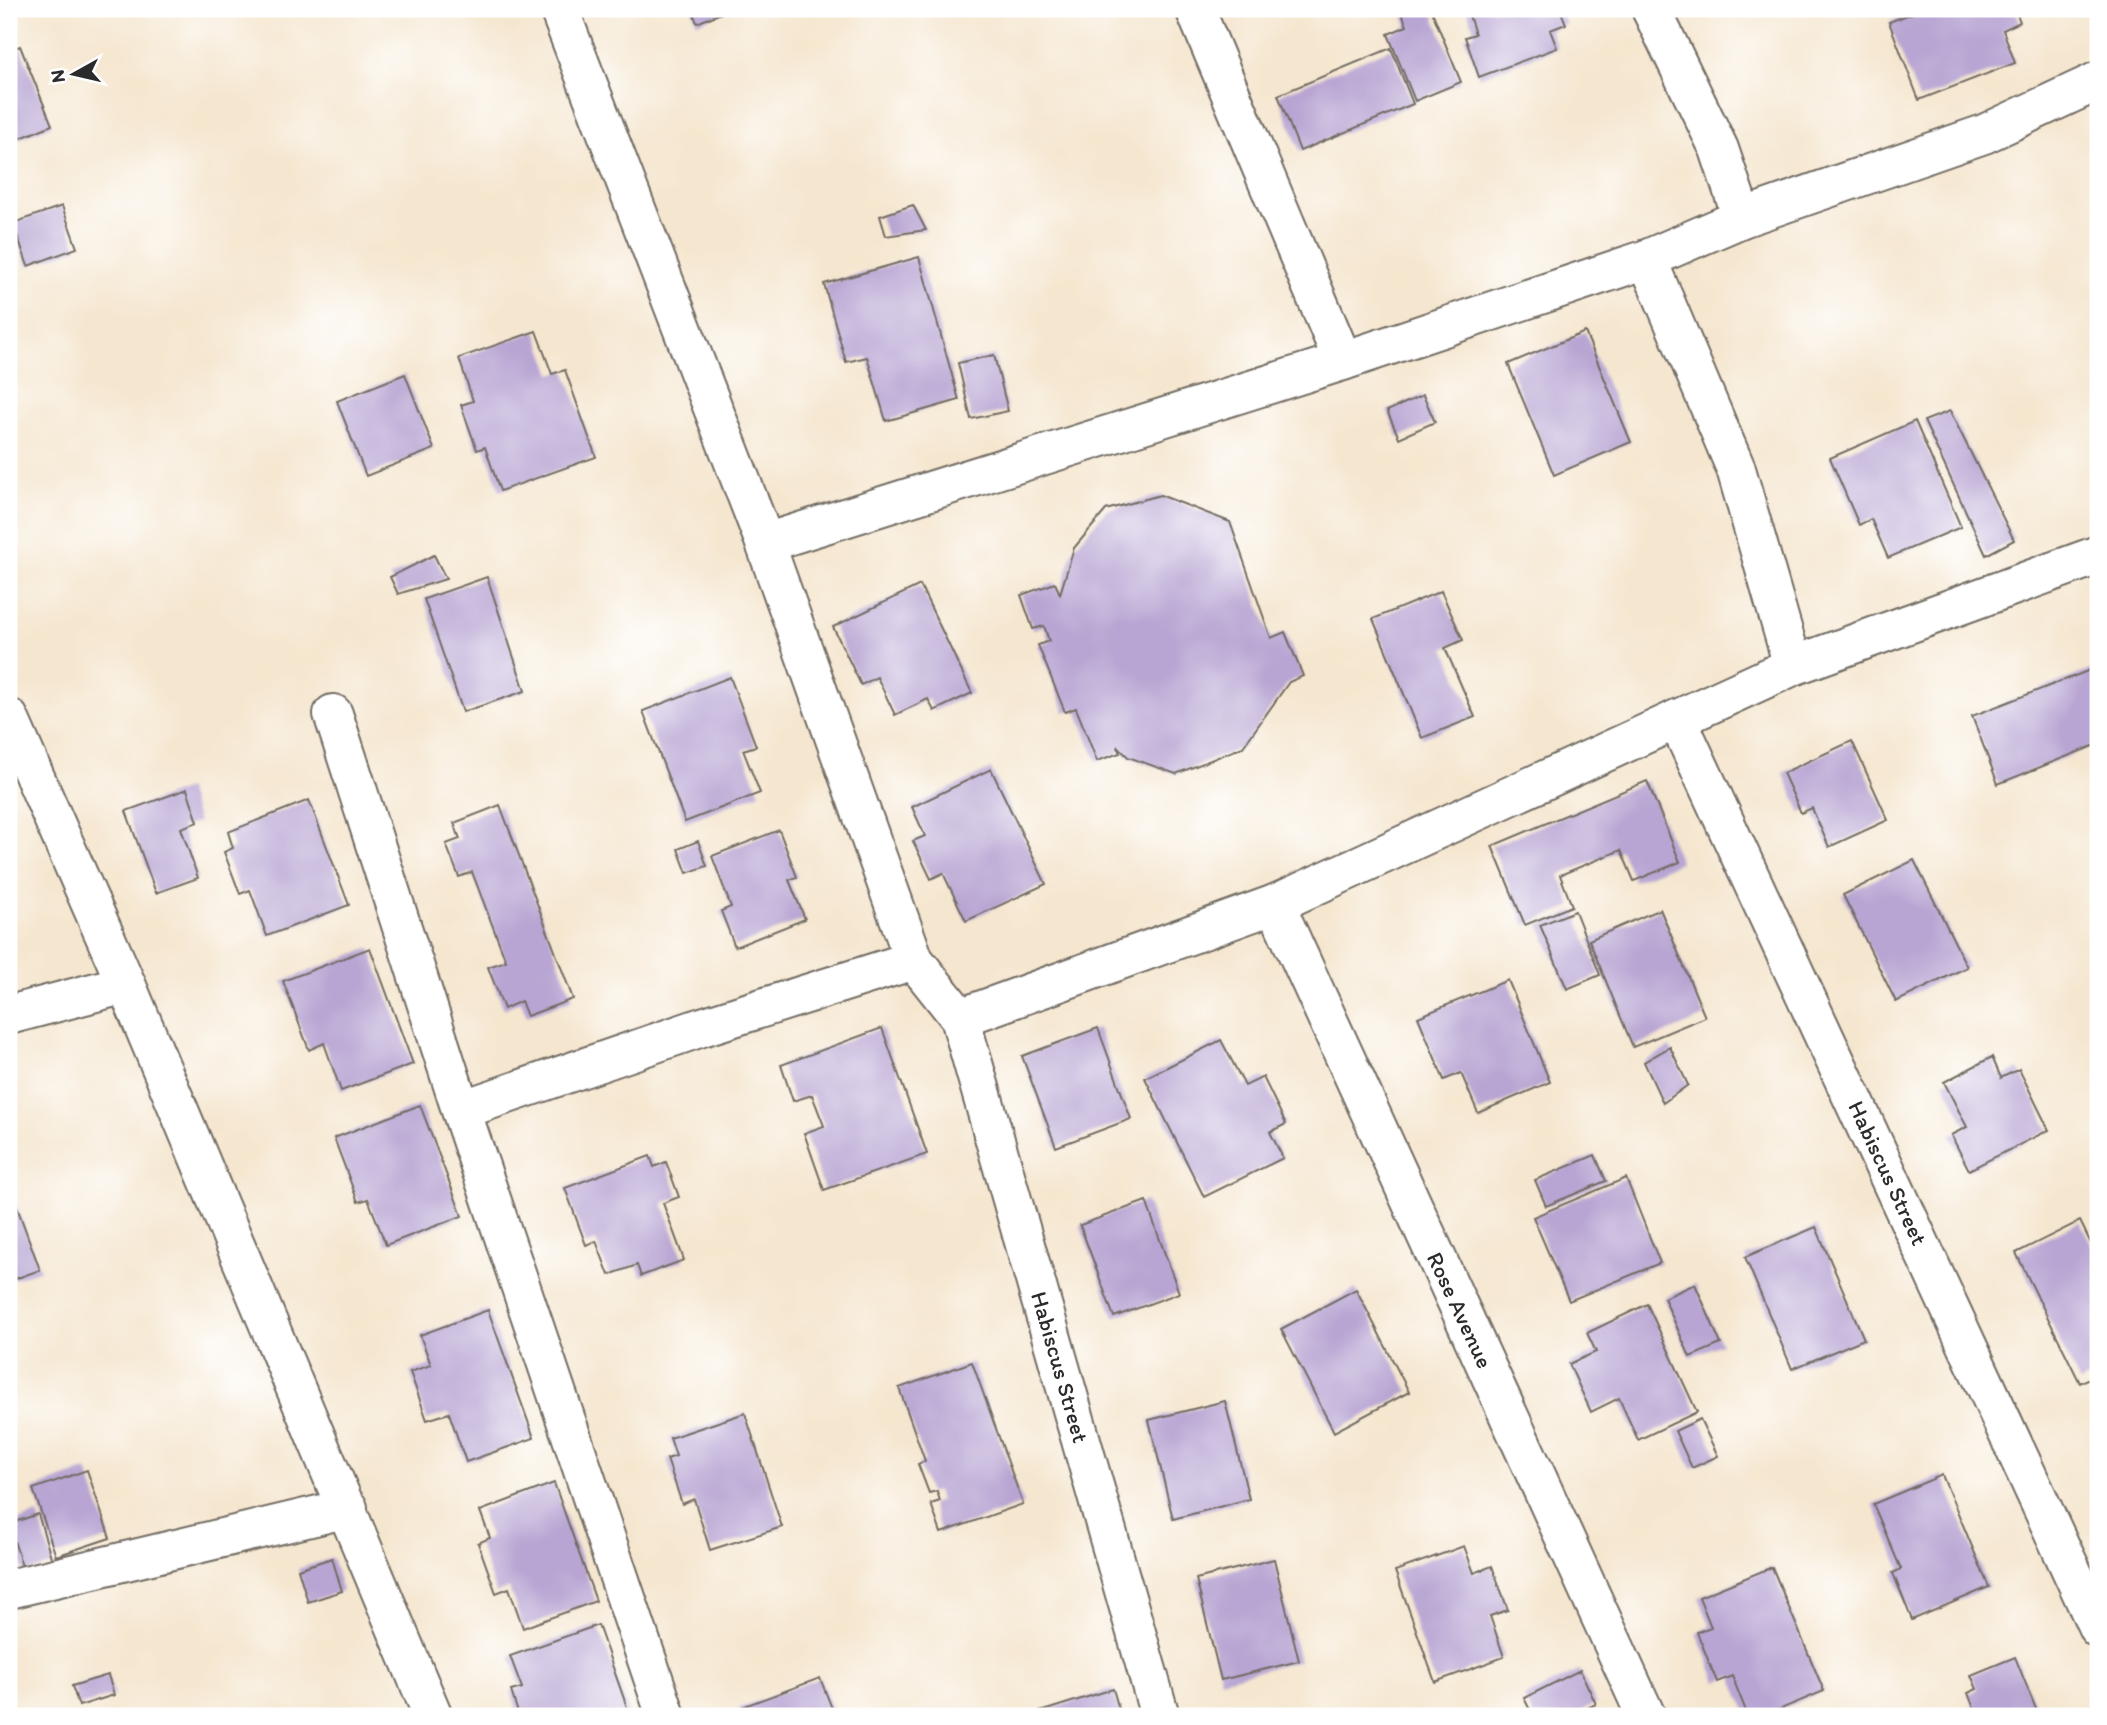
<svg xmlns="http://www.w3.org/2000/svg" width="2107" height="1725" font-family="Itim,sans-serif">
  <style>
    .building { fill: #b8a5d3 }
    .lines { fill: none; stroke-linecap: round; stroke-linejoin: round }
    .minor-casing { stroke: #726c64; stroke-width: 42 }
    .minor { stroke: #fff; stroke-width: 38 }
    .labels { text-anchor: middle; stroke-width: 6; stroke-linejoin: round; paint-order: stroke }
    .street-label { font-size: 23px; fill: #2b2b2b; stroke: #fff }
  </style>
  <rect width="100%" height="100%" fill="#fff"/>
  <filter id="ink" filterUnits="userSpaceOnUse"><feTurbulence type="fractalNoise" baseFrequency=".0143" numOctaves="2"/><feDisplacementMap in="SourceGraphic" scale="14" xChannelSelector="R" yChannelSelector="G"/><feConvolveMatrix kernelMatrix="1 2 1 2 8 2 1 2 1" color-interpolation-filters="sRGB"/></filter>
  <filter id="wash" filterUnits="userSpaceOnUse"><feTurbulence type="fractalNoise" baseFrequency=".00686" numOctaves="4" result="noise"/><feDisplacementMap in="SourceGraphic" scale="28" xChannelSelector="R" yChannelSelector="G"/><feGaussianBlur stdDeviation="1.57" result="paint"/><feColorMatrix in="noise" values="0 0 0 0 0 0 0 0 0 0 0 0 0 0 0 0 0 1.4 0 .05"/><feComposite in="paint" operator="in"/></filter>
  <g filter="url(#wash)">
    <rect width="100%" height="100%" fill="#f5e6cf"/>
    <g id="blocks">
      <g class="building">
        <polygon points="692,9 731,9 697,23"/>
        <polygon points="1400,9 1431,9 1461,82 1415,101 1388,34 1407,26"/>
        <polygon points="1467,9 1560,9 1566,24 1550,30 1557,48 1479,77 1465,37 1475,34"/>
        <polygon points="1923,9 2015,9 2020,22 2003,30 2015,63 1919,100 1889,22"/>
        <polygon points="20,46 52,125 9,143 9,50"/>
        <polygon points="1391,48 1413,104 1300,151 1278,95"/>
        <polygon points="913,205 926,230 886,236 880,216"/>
        <polygon points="62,206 77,248 28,266 13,223"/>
        <polygon points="919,257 959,400 886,421 867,357 846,362 824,284"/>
        <polygon points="536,331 552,374 565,370 596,457 500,491 485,447 477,450 461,405 473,401 459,358"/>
        <polygon points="1585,332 1631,442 1554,475 1508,364"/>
        <polygon points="994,355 1008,411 971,419 958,363"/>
        <polygon points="405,374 434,449 366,476 337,401"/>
        <polygon points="1423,395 1435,422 1399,438 1387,411"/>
        <polygon points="1950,411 2014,540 1986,555 1924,421"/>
        <polygon points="1915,421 1961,527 1888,558 1871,519 1859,525 1830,458"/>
        <polygon points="1160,495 1230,522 1271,638 1285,632 1303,676 1289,682 1243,747 1176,774 1128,757 1117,746 1120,753 1097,761 1076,708 1065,712 1038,645 1049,641 1044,626 1033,629 1021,595 1055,583 1060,594 1074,548 1106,510"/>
        <polygon points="434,555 446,579 398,594 390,577"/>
        <polygon points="487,577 525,691 463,712 424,599"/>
        <polygon points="920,585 972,693 934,711 928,699 895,715 877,677 861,685 833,627"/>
        <polygon points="1441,591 1463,640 1445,648 1475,717 1422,738 1373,619"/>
        <polygon points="2098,667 2098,744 1998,784 1972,716"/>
        <polygon points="730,677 756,746 743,750 760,793 685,822 643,711"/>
        <polygon points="1852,741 1888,820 1829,847 1812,808 1801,813 1783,773"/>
        <polygon points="991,769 1046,884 966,921 943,873 931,879 913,841 925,836 912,807"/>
        <polygon points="1647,781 1680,862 1634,881 1621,850 1560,875 1572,906 1525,925 1492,846"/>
        <polygon points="187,789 198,822 181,828 198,878 156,893 126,811"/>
        <polygon points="309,800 349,905 267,936 250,890 240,894 224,852 233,848 228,832"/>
        <polygon points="500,805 573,999 527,1016 521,1001 504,1009 488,967 506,961 472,872 459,877 446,844 460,839 454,823"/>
        <polygon points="779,830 797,877 789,880 805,919 735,947 721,911 731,907 712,856"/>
        <polygon points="698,841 707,866 687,873 678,849"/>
        <polygon points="1914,860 1967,967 1896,1002 1843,895"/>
        <polygon points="1660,909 1705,1017 1633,1047 1589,940"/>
        <polygon points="1575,911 1600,975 1567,989 1540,925"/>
        <polygon points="370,948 413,1064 341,1091 324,1043 309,1050 283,981"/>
        <polygon points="1508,980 1550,1082 1478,1113 1461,1073 1444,1080 1418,1017"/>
        <polygon points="882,1028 927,1154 824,1190 804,1133 824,1126 812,1095 793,1101 781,1065"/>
        <polygon points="1098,1028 1131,1119 1056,1147 1022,1056"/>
        <polygon points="1221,1040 1245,1086 1263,1077 1286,1124 1270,1132 1283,1158 1204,1197 1145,1078"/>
        <polygon points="1670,1047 1688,1085 1663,1103 1644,1062"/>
        <polygon points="1992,1057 2001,1078 2019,1069 2049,1130 1969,1170 1951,1135 1967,1127 1944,1082"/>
        <polygon points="420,1105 462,1216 386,1245 368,1199 358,1202 334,1138"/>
        <polygon points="1595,1155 1606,1181 1546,1206 1535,1180"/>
        <polygon points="650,1156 654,1167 666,1162 679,1197 663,1203 684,1260 641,1276 637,1265 609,1275 596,1241 586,1245 565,1188"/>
        <polygon points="1626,1178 1660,1263 1569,1301 1533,1217"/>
        <polygon points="9,1185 40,1270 9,1281"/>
        <polygon points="1146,1201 1179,1293 1114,1317 1080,1225"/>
        <polygon points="2080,1221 2098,1258 2098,1374 2080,1383 2016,1253"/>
        <polygon points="1816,1227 1864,1339 1792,1369 1745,1257"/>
        <polygon points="1695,1284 1721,1344 1690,1357 1664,1298"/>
        <polygon points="1356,1289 1409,1392 1334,1432 1281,1329"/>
        <polygon points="1647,1304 1697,1412 1638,1440 1619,1398 1591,1412 1569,1364 1596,1352 1587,1333"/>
        <polygon points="488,1310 534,1438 466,1462 449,1413 427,1420 410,1372 431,1365 420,1335"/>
        <polygon points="972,1362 1023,1504 941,1533 931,1504 940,1501 937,1491 929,1493 918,1464 925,1461 899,1388"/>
        <polygon points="1225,1401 1249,1499 1173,1519 1149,1420"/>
        <polygon points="745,1413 782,1527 710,1550 694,1499 682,1504 667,1459 676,1456 670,1438"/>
        <polygon points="1700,1419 1718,1456 1692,1468 1675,1431"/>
        <polygon points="87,1470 110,1538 56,1556 33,1489"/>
        <polygon points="1942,1475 1989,1587 1912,1620 1893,1573 1901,1569 1873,1504"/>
        <polygon points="554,1483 596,1601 523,1628 509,1588 496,1593 478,1543 490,1538 480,1511"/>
        <polygon points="38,1514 53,1564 24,1573 9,1524"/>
        <polygon points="1464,1546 1474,1573 1492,1566 1508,1610 1490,1616 1504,1657 1435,1682 1395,1571"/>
        <polygon points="332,1558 342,1591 308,1602 298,1569"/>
        <polygon points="1274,1559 1299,1661 1221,1680 1196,1579"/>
        <polygon points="1772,1567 1824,1691 1764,1716 1748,1716 1732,1676 1717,1682 1697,1632 1711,1627 1699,1597"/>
        <polygon points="598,1625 629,1713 621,1716 519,1716 511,1691 522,1688 510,1656"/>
        <polygon points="2015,1657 2038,1714 1977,1716 1968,1693 1977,1689 1971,1675"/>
        <polygon points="1580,1670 1596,1704 1571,1716 1533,1716 1524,1698"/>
        <polygon points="108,1675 114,1695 79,1706 72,1686"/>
        <polygon points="820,1678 835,1716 742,1716 739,1708"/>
        <polygon points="1113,1689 1121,1716 1027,1716"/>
      </g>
    </g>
  </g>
  <g filter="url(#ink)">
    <use href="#blocks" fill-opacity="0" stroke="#726c64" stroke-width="2"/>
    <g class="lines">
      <g class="minor-casing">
        <g id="minor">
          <polyline points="559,9 765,543 914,960 960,1018 1160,1716"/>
          <polyline points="1195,9 1343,361"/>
          <polyline points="1651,9 1719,149 1742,218"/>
          <polyline points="1647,259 1736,469 1793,666"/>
          <polyline points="765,543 1343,361 1647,259 1742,218 1984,134 2098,81"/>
          <polyline points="333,714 461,1110 666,1716"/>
          <polyline points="9,718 126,984 433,1716"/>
          <polyline points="1677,719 2098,1628"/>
          <polyline points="1275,904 1646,1716"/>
          <polyline points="9,1015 126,984"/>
          <polyline points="960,1018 1275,904 1793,666 2098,555"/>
          <polyline points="461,1110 702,1027 914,960"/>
          <polyline points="9,1589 348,1508"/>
        </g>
      </g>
      <use href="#minor" class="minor"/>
    </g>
  </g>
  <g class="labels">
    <g class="street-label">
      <text transform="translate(1888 1173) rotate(65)" y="8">Habiscus Street</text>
      <text transform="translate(1460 1310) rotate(65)" y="8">Rose Avenue</text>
      <text transform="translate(1060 1367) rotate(74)" y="8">Habiscus Street</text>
    </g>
  </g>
  <rect width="2107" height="1725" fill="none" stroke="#fff" stroke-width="35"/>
  <g transform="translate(74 74) rotate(262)" stroke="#ffffff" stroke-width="5" paint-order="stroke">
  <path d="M0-5L12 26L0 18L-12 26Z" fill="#2b2b2b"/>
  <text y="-10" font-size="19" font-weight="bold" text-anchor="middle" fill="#2b2b2b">N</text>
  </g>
</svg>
